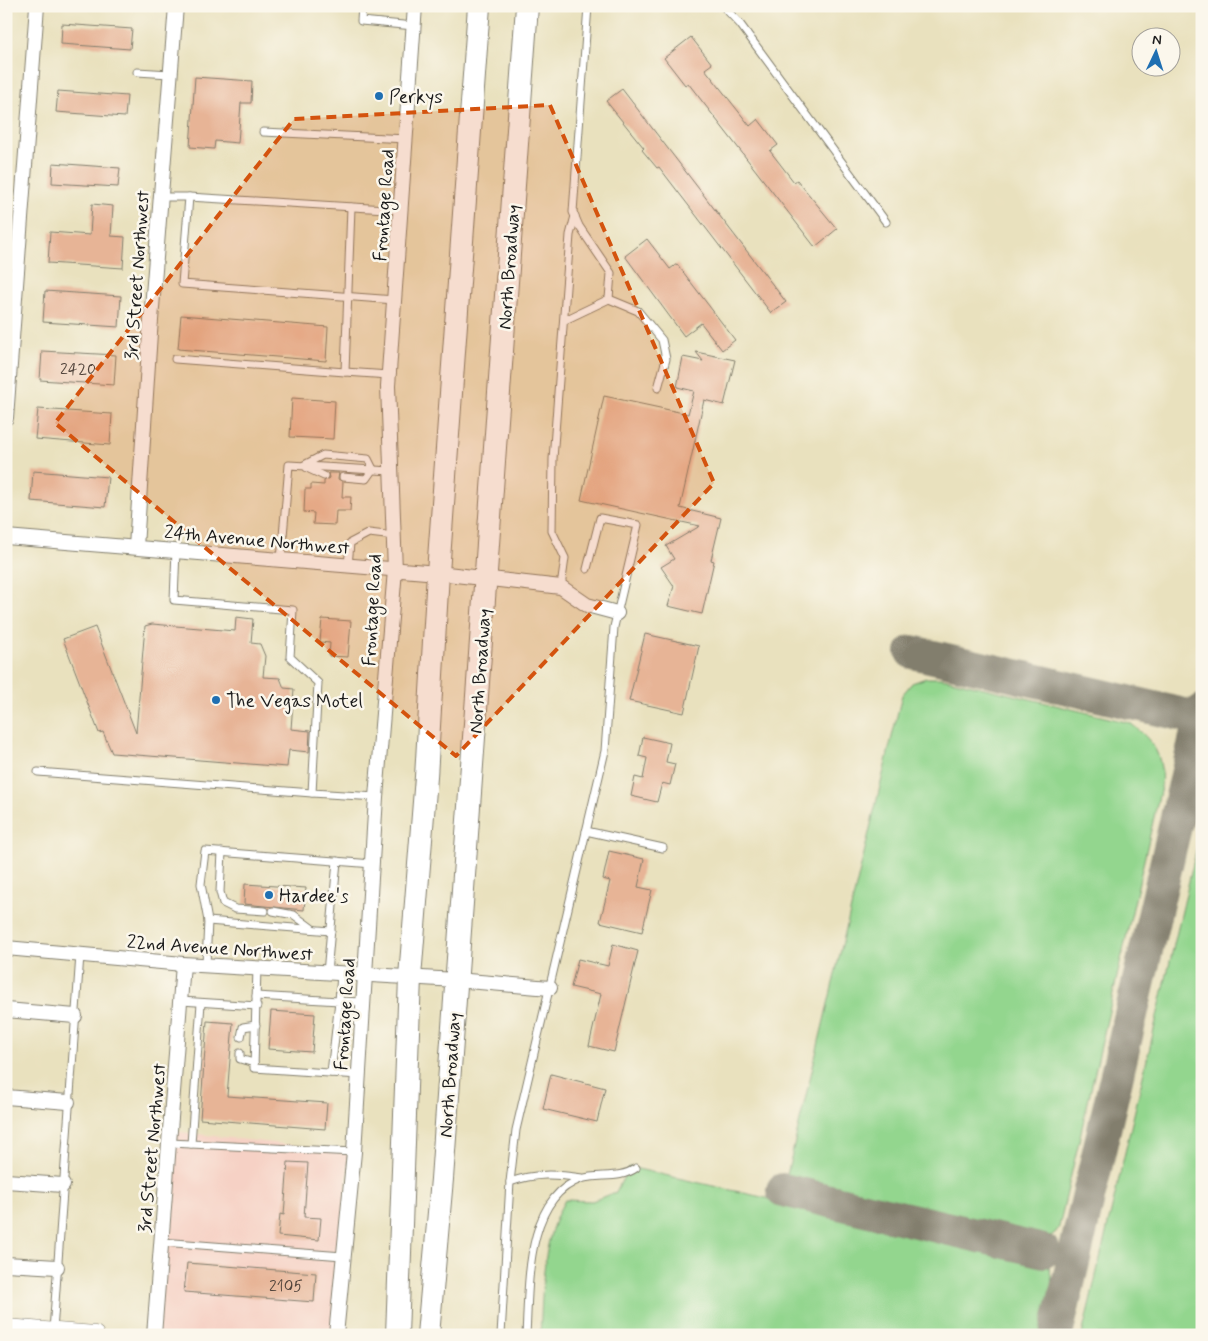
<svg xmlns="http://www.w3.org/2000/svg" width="1208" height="1341" font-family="Mynerve,sans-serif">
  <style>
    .built { fill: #f6d1c5 }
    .green { fill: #93d68e; stroke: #587955 }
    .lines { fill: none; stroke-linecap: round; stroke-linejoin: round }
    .taxiway { stroke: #827e6d; stroke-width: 34 }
    .building { fill: #e7b496 }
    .service-casing { stroke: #827e6d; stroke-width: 9 }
    .minor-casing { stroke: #827e6d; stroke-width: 16 }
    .tertiary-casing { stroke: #827e6d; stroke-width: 19 }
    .primary-casing { stroke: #827e6d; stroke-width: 24 }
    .service { stroke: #fff; stroke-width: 7 }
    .minor { stroke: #fff; stroke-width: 14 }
    .tertiary { stroke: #fff; stroke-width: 18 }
    .primary { stroke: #fff; stroke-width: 22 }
    .marked { fill: #d4530e; fill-opacity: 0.2; stroke: #d4530e; stroke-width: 4; stroke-dasharray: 10 6; stroke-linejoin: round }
    .poi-dot { fill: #1f6fb2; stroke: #fbf7ec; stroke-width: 2 }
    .labels { text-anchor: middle; stroke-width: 5; stroke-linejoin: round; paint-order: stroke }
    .number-label { font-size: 16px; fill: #4f423a }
    .poi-label { font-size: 19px; fill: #1c1c1c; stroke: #fbf7ec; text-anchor: start }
    .street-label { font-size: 19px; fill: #1c1c1c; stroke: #fbf7ec }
  </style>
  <rect width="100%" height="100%" fill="#fbf7ec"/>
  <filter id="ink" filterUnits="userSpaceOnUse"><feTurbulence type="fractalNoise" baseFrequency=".02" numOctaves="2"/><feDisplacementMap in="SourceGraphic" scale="10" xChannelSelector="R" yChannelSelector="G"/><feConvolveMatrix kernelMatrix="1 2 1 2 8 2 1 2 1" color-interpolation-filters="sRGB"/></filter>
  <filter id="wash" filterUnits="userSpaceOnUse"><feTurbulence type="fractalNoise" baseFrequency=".0096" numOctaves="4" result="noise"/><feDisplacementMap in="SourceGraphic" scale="20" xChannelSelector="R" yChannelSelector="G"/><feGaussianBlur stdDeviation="1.12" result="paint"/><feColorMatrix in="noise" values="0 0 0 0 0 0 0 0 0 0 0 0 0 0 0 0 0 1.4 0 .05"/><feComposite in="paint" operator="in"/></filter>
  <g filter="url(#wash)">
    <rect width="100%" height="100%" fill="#e9e1be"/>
    <polygon class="built" points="172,1131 349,1152 334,1335 154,1335"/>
    <g class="green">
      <path d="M926 678H942L1130 723C1154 741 1164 756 1161 787L1059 1227 1056 1232 1047 1239 786 1179 902 695 912 683Z"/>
      <polygon points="1202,835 1202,1335 1082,1335 1197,847"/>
      <path d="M629 1167 1045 1261C1060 1281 1046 1312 1040 1335H540C543 1290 541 1240 565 1200L592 1201 616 1192Z"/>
    </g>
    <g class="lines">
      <g class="taxiway">
        <polyline points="912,652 1202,719"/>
        <polyline points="783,1190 1044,1251"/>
        <polyline points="1056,1335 1202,711"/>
      </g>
    </g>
    <g id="blocks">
      <g class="building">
        <polygon points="62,24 132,29 130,49 61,44"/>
        <polygon points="691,37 712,64 705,69 750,126 758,119 778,145 770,151 794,182 797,180 837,229 815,247 688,83 685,85 664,58"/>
        <polygon points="195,77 252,81 251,103 241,103 238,143 215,141 214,149 190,147"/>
        <polygon points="622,89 786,302 771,313 659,167 657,168 642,150 644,148 606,101"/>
        <polygon points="58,91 127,96 125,117 56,112"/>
        <polygon points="53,163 120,168 118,187 52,183"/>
        <polygon points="92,204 113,206 111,236 125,237 123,268 48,263 50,232 90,235"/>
        <polygon points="647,239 670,269 677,264 735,340 722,350 701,323 684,336 625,256"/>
        <polygon points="45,291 121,296 119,327 43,322"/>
        <polygon points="181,315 328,327 326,361 178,349"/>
        <polygon points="42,351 116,355 114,385 40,380"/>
        <polygon points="696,352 735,360 724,405 704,400 680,508 721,518 711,560 714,561 702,614 668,606 674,586 661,567 674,559 666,546 700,526 581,500 604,396 688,414 694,391 677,387 683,357 703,361"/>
        <polygon points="292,398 335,401 333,439 290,437"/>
        <polygon points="38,409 112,414 110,445 35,439"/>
        <polygon points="33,471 108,477 105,507 31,501"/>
        <polygon points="328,473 339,473 338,479 343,482 342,497 351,497 350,511 336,511 335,525 313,524 314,513 304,512 305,489 311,489 311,484 324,485 324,481 329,478"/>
        <polygon points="236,617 253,619 251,643 260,644 265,656 263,677 280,678 284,688 294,689 291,729 310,731 309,752 289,750 287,767 112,753 103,732 99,733 63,639 95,627 136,733 145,626 152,624 235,631"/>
        <polygon points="322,619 351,621 348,657 329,656 330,643 320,642"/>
        <polygon points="645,634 699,646 684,713 629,701"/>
        <polygon points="643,737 670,743 666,762 675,764 670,785 662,783 657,802 631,796 635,777 643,779 647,758 639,756"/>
        <polygon points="609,851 644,859 638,887 652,890 642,932 600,922 610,881 603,879"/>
        <polygon points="245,884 306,888 304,910 244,904"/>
        <polygon points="613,944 638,951 614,1052 589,1046 601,994 571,987 578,959 608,966"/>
        <polygon points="271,1011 315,1014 312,1052 268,1049"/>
        <polygon points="207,1021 233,1023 227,1096 327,1103 325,1129 200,1119"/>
        <polygon points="551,1074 605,1088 597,1122 543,1109"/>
        <polygon points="288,1162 308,1163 304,1217 321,1218 319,1240 278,1236 280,1214 284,1215"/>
        <polygon points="187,1263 316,1273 314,1302 184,1292"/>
      </g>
    </g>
  </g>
  <g filter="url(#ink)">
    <use href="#blocks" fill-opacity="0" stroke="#827e6d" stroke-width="1"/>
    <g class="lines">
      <g class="service-casing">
        <g id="service">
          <polyline points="362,6 361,21 414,26"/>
          <polyline points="588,6 573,212 579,226 611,273 609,299"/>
          <polyline points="723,6 740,24 886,222"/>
          <polyline points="137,72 170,74"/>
          <polyline points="263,132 407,139"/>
          <polyline points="161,197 189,197 182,284 395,300"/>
          <polyline points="189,197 402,210"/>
          <polyline points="565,320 609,299 638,311 662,340 666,359 658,388"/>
          <polyline points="175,359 345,372 351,207"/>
          <polyline points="345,372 389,375"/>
          <polyline points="304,465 323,455 368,459 373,469"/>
          <polyline points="307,468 324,476"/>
          <polyline points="343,477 366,479 373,469"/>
          <polyline points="176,550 174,600 293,610 290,657 318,683 312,793 376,797"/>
          <polyline points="281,560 289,465 391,471"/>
          <polyline points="348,566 350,543 369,533 394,536"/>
          <polyline points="561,587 565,558 552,531 553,459 570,235 575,216"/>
          <polyline points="38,772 312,793"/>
          <polyline points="586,831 663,848"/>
          <polyline points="222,852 220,892 223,903 235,909 265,911"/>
          <polyline points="273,911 294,915 313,929"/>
          <polyline points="208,921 331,931"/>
          <polyline points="206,964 208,921 201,884 205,851 373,864"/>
          <polyline points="257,968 254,1068 359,1075"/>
          <polyline points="327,973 337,861"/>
          <polyline points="341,974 339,1001 364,1002"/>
          <polyline points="256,996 339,1001 331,1073"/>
          <polyline points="181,1001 257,1006"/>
          <polyline points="241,1037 243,1027 256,1025"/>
          <polyline points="240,1053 240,1059 254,1063"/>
          <polyline points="170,1143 354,1152"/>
          <polyline points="191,1144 201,1003"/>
          <path d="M510 1182C535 1173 555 1174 582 1178"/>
          <polyline points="162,1242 343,1256"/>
          <polyline points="53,1331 80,955"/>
          <polyline points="501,1335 510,1182 516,1130 605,751 614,627 638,525 600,518 587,569"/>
          <path d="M526 1335C529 1287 525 1198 581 1179 599 1173 619 1180 636 1168"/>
        </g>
      </g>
      <g class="minor-casing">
        <g id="minor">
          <polyline points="6,418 37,6"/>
          <polyline points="6,537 438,573 561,587 587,605 617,613"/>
          <polyline points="136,547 150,333 176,6"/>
          <polyline points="6,948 183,964 456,980 550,988"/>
          <polyline points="6,1010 75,1016"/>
          <polyline points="6,1097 68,1102"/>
          <polyline points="6,1181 63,1185"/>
          <polyline points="6,1264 57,1267"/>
          <polyline points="154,1335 183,964"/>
          <polyline points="336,1335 354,1152 376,797 395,570 388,386 415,6"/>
        </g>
      </g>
      <g class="tertiary-casing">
        <polyline id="tertiary" points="6,1328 95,1335"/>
      </g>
      <g class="primary-casing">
        <g id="primary">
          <polyline points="397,1335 410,977 426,777 438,573 479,6"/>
          <polyline points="428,1335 442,1179 527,6"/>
        </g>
      </g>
      <use href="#service" class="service"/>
      <use href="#minor" class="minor"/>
      <use href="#tertiary" class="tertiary"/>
      <use href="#primary" class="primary"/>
    </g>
  </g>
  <path class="marked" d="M550 105 714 483 456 756 55 423 294 119Z"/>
  <g class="poi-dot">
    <circle cx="379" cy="96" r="5"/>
    <circle cx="216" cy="700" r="5"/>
    <circle cx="269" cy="895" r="5"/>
  </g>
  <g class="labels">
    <g class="number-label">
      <text x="78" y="374">2420</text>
      <text x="286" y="1291">2105</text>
    </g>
    <g class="poi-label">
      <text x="389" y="103">Perkys</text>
      <text x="226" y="707">The Vegas Motel</text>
      <text x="279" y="902">Hardee's</text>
    </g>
    <g class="street-label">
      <text transform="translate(383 205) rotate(-86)" y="7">Frontage Road</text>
      <text transform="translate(508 267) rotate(-86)" y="7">North Broadway</text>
      <text transform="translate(136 275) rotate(-86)" y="7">3rd Street Northwest</text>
      <text transform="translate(257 539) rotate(5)" y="7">24th Avenue Northwest</text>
      <text transform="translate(371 610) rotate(-87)" y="7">Frontage Road</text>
      <text transform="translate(479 671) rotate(-86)" y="7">North Broadway</text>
      <text transform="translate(220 947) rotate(4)" y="7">22nd Avenue Northwest</text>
      <text transform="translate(344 1014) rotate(-86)" y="7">Frontage Road</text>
      <text transform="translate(449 1075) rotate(-86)" y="7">North Broadway</text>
      <text transform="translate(151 1148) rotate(-85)" y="7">3rd Street Northwest</text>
    </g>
  </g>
  <rect width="1208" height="1341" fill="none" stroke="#fbf7ec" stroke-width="25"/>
  <g transform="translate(1156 52) rotate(4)"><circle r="24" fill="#fbf7ec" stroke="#a29f99"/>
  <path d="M0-4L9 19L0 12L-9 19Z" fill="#1f6fb2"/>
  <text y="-8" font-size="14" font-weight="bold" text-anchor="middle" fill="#1c1c1c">N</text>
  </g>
</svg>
